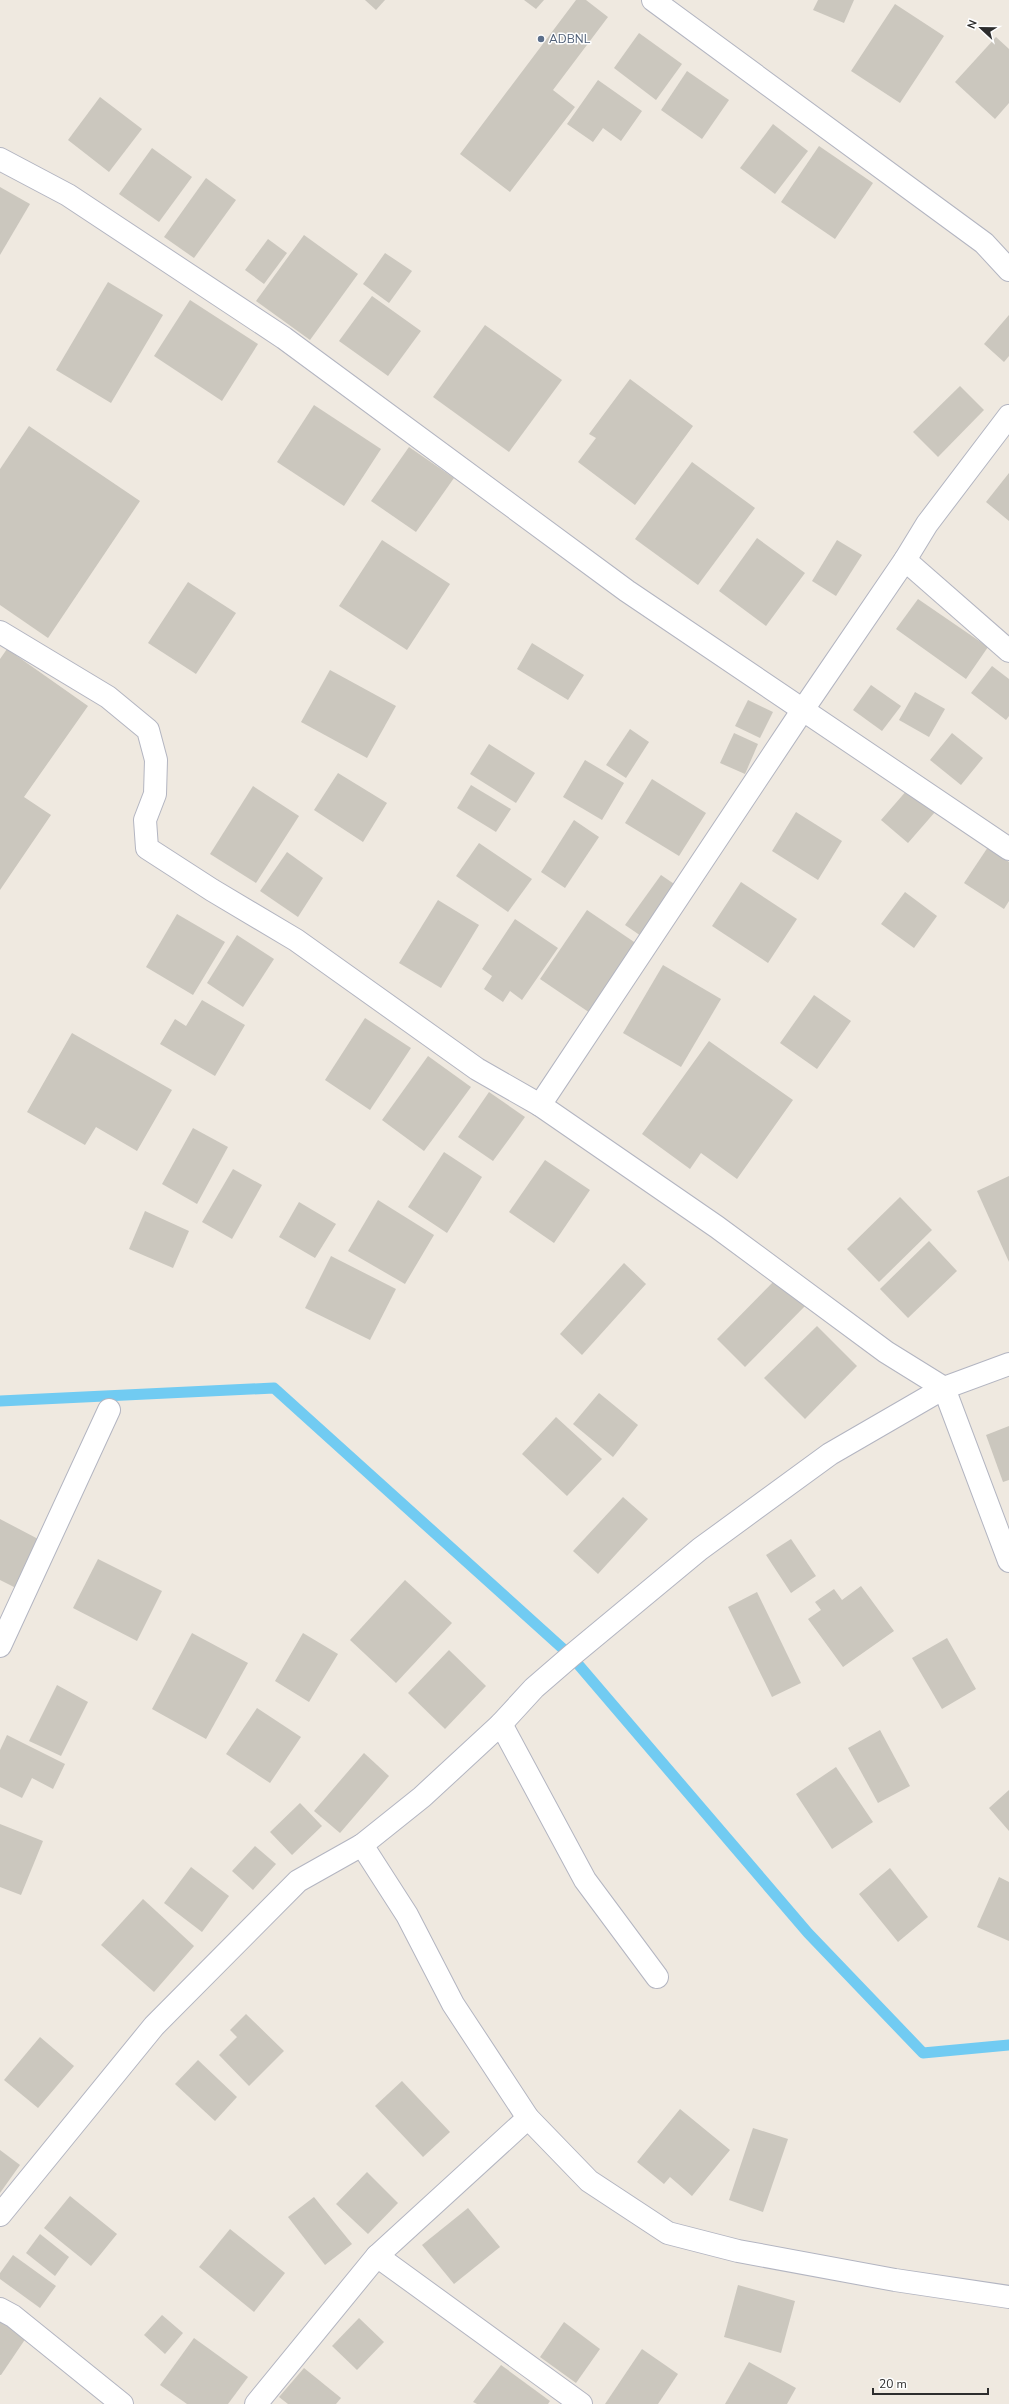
<svg xmlns="http://www.w3.org/2000/svg" width="1009" height="2404" font-family="'Nunito Sans',sans-serif">
  <style>
    .lines { fill: none; stroke-linecap: round; stroke-linejoin: round }
    .stream { stroke: #71cbf2; stroke-width: 11 }
    .building { fill: #cbc7be }
    .minor-casing { stroke: #b3b5c1; stroke-width: 24 }
    .minor { stroke: #fff; stroke-width: 22 }
    .service-dot { fill: #5c6f8a; stroke: #fff; stroke-width: 1.5 }
    .labels { text-anchor: middle; stroke-width: 3; stroke-linejoin: round; paint-order: stroke }
    .service-label { font-size: 12px; fill: #4e5e75; stroke: #fff; text-anchor: start }
  </style>
  <rect width="100%" height="100%" fill="#efe9e0"/>
  <g class="lines">
    <polyline class="stream" points="0,1401 274,1388 571,1656 808,1933 923,2053 1009,2045"/>
  </g>
  <g class="building">
    <polygon points="365,0 385,0 376,10"/>
    <polygon points="524,0 544,0 536,9"/>
    <polygon points="576,0 586,0 608,17 553,90 575,107 510,192 460,154"/>
    <polygon points="818,0 854,0 844,23 813,10"/>
    <polygon points="895,4 944,36 900,103 851,71"/>
    <polygon points="639,33 682,64 656,100 614,68"/>
    <polygon points="996,37 1009,49 1009,103 995,119 955,82"/>
    <polygon points="687,71 729,100 702,139 661,110"/>
    <polygon points="598,80 642,111 621,141 603,128 593,142 567,124"/>
    <polygon points="100,97 142,129 109,172 68,140"/>
    <polygon points="773,124 808,151 775,194 740,168"/>
    <polygon points="819,146 873,183 835,239 781,202"/>
    <polygon points="152,148 192,177 159,222 119,194"/>
    <polygon points="206,178 236,200 194,258 164,237"/>
    <polygon points="0,187 30,204 0,255"/>
    <polygon points="304,235 358,274 310,340 256,301"/>
    <polygon points="268,239 287,253 264,284 245,270"/>
    <polygon points="385,253 412,271 389,303 363,284"/>
    <polygon points="108,282 163,315 111,403 56,370"/>
    <polygon points="372,296 421,331 388,376 339,341"/>
    <polygon points="190,300 258,344 222,401 154,356"/>
    <polygon points="1009,315 1009,356 1004,362 984,344"/>
    <polygon points="485,325 562,380 509,452 433,397"/>
    <polygon points="630,379 693,426 635,505 578,462 596,438 589,434"/>
    <polygon points="960,386 984,410 938,457 913,432"/>
    <polygon points="314,405 381,449 344,506 277,462"/>
    <polygon points="29,426 140,501 48,638 0,605 0,469"/>
    <polygon points="409,447 454,478 416,532 371,501"/>
    <polygon points="692,462 755,508 698,585 635,539"/>
    <polygon points="1009,473 1009,521 986,502"/>
    <polygon points="757,538 805,573 766,626 719,591"/>
    <polygon points="382,540 450,584 407,650 339,606"/>
    <polygon points="837,540 862,555 836,596 812,581"/>
    <polygon points="188,582 236,613 196,674 148,643"/>
    <polygon points="918,599 988,647 966,679 896,629"/>
    <polygon points="532,643 584,675 568,700 517,669"/>
    <polygon points="7,649 88,706 24,797 51,815 0,890 0,659"/>
    <polygon points="992,666 1009,679 1009,716 1006,720 971,693"/>
    <polygon points="330,670 396,706 367,758 301,722"/>
    <polygon points="871,685 901,706 882,731 853,710"/>
    <polygon points="915,692 945,709 929,737 899,720"/>
    <polygon points="748,700 773,712 760,738 735,726"/>
    <polygon points="630,729 649,742 626,778 606,765"/>
    <polygon points="734,733 758,744 745,774 720,763"/>
    <polygon points="952,733 983,758 961,785 930,760"/>
    <polygon points="489,744 535,773 516,803 470,774"/>
    <polygon points="585,760 624,783 602,820 563,797"/>
    <polygon points="338,773 387,803 363,842 314,810"/>
    <polygon points="652,779 706,813 679,856 625,823"/>
    <polygon points="471,785 511,809 496,832 457,808"/>
    <polygon points="253,786 299,816 256,883 210,854"/>
    <polygon points="908,789 935,812 908,843 881,820"/>
    <polygon points="796,812 842,841 818,880 772,851"/>
    <polygon points="574,820 599,837 565,888 541,872"/>
    <polygon points="479,843 532,879 508,912 456,876"/>
    <polygon points="988,847 1009,862 1009,901 1004,909 964,883"/>
    <polygon points="287,852 323,878 298,917 260,891"/>
    <polygon points="661,875 680,888 644,938 625,925"/>
    <polygon points="741,882 797,919 768,963 712,926"/>
    <polygon points="905,892 937,916 914,948 881,924"/>
    <polygon points="438,900 479,925 441,988 399,963"/>
    <polygon points="587,910 640,946 593,1015 540,979"/>
    <polygon points="177,914 225,942 193,995 146,967"/>
    <polygon points="515,919 558,948 522,1000 510,991 503,1002 484,989 492,976 482,969"/>
    <polygon points="237,935 274,959 243,1007 207,983"/>
    <polygon points="663,965 721,999 681,1067 623,1033"/>
    <polygon points="814,995 851,1021 817,1069 780,1043"/>
    <polygon points="202,1000 245,1025 215,1076 160,1044 175,1019 186,1026"/>
    <polygon points="365,1018 411,1048 370,1110 325,1080"/>
    <polygon points="72,1033 172,1090 137,1151 96,1127 85,1145 27,1112"/>
    <polygon points="709,1041 793,1100 737,1179 701,1153 690,1169 642,1134"/>
    <polygon points="428,1056 471,1087 424,1151 382,1120"/>
    <polygon points="489,1092 525,1117 493,1161 458,1137"/>
    <polygon points="193,1128 228,1147 197,1204 162,1184"/>
    <polygon points="444,1152 482,1177 447,1233 408,1207"/>
    <polygon points="545,1160 590,1190 554,1243 509,1212"/>
    <polygon points="233,1169 262,1185 232,1239 202,1222"/>
    <polygon points="1009,1176 1009,1262 977,1191"/>
    <polygon points="900,1197 932,1230 879,1282 847,1249"/>
    <polygon points="378,1200 434,1235 405,1284 348,1251"/>
    <polygon points="299,1202 336,1224 315,1258 279,1237"/>
    <polygon points="145,1211 189,1231 173,1268 129,1249"/>
    <polygon points="929,1241 957,1271 908,1318 880,1289"/>
    <polygon points="331,1256 396,1289 370,1340 305,1308"/>
    <polygon points="624,1263 646,1284 582,1355 560,1334"/>
    <polygon points="779,1276 808,1303 745,1367 717,1339"/>
    <polygon points="817,1326 857,1366 805,1419 764,1378"/>
    <polygon points="599,1393 638,1425 613,1457 573,1424"/>
    <polygon points="556,1417 602,1459 567,1496 522,1454"/>
    <polygon points="1009,1426 1009,1480 1003,1482 986,1435"/>
    <polygon points="623,1497 648,1519 598,1574 573,1551"/>
    <polygon points="0,1519 40,1540 16,1588 0,1580"/>
    <polygon points="791,1539 816,1576 791,1593 766,1555"/>
    <polygon points="98,1559 162,1591 137,1641 73,1608"/>
    <polygon points="405,1580 452,1623 396,1683 350,1640"/>
    <polygon points="861,1586 894,1631 843,1667 808,1619 821,1610 815,1602 834,1589 842,1600"/>
    <polygon points="757,1592 801,1683 772,1697 728,1607"/>
    <polygon points="192,1633 248,1663 206,1739 152,1709"/>
    <polygon points="303,1633 338,1654 309,1702 275,1681"/>
    <polygon points="947,1638 976,1689 942,1709 912,1658"/>
    <polygon points="449,1650 486,1686 445,1729 408,1693"/>
    <polygon points="57,1685 88,1702 61,1756 29,1741"/>
    <polygon points="257,1708 301,1737 270,1783 226,1754"/>
    <polygon points="880,1730 910,1786 878,1803 848,1748"/>
    <polygon points="7,1735 65,1764 53,1789 32,1778 22,1798 0,1787 0,1750"/>
    <polygon points="364,1753 389,1776 340,1833 314,1811"/>
    <polygon points="836,1767 873,1822 832,1849 796,1794"/>
    <polygon points="1009,1790 1009,1831 989,1808"/>
    <polygon points="300,1803 322,1826 292,1855 270,1832"/>
    <polygon points="0,1824 43,1841 21,1895 0,1887"/>
    <polygon points="255,1846 276,1864 253,1890 232,1871"/>
    <polygon points="191,1867 229,1896 202,1932 164,1903"/>
    <polygon points="890,1868 928,1917 898,1942 859,1894"/>
    <polygon points="999,1877 1009,1882 1009,1941 977,1927"/>
    <polygon points="143,1899 194,1946 154,1992 101,1945"/>
    <polygon points="246,2014 284,2051 249,2086 219,2055 237,2037 230,2030"/>
    <polygon points="40,2037 74,2066 38,2108 4,2080"/>
    <polygon points="198,2060 237,2097 215,2121 175,2084"/>
    <polygon points="402,2081 450,2132 423,2157 375,2106"/>
    <polygon points="680,2109 730,2150 692,2196 670,2177 664,2184 637,2162"/>
    <polygon points="753,2128 788,2139 763,2212 729,2200"/>
    <polygon points="0,2150 20,2165 0,2193"/>
    <polygon points="367,2172 398,2203 368,2234 336,2204"/>
    <polygon points="70,2196 117,2234 91,2266 44,2228"/>
    <polygon points="314,2197 352,2244 325,2265 288,2217"/>
    <polygon points="468,2208 500,2247 454,2284 422,2245"/>
    <polygon points="230,2229 285,2273 254,2312 199,2267"/>
    <polygon points="40,2234 69,2257 55,2276 26,2253"/>
    <polygon points="13,2255 56,2286 40,2308 0,2279 0,2273"/>
    <polygon points="738,2285 795,2301 781,2353 724,2337"/>
    <polygon points="162,2315 183,2333 165,2354 144,2335"/>
    <polygon points="0,2316 28,2335 1,2375 0,2375"/>
    <polygon points="359,2318 384,2342 357,2370 332,2346"/>
    <polygon points="564,2322 600,2349 576,2383 540,2357"/>
    <polygon points="194,2338 248,2377 228,2404 187,2404 160,2385"/>
    <polygon points="642,2349 678,2374 658,2404 605,2404"/>
    <polygon points="749,2362 796,2388 787,2404 725,2404"/>
    <polygon points="501,2365 550,2401 548,2404 477,2404 473,2402"/>
    <polygon points="304,2368 341,2398 336,2404 288,2404 279,2397"/>
  </g>
  <g class="lines">
    <g class="minor-casing">
      <g id="minor">
        <polyline points="653,0 984,243 1009,270"/>
        <polyline points="0,159 68,195 284,338 627,591 1009,849"/>
        <polyline points="905,560 1009,651"/>
        <polyline points="0,632 108,697 148,730 156,760 155,794 145,820 147,848 212,890 296,940 477,1069 540,1105 802,711 905,560 927,524 1009,416"/>
        <polyline points="540,1105 717,1227 886,1352 944,1388 1009,1561"/>
        <polyline points="0,1646 109,1410"/>
        <polyline points="501,1724 585,1880 657,1977"/>
        <polyline points="362,1845 407,1915 453,2004 528,2118 589,2181 668,2233 738,2251 895,2280 1009,2297"/>
        <polyline points="0,2215 154,2026 298,1881 362,1845 422,1797 501,1724 534,1688 571,1656 700,1549 830,1454 944,1388 1009,1364"/>
        <polyline points="377,2256 528,2118"/>
        <polyline points="0,2309 13,2316 122,2404"/>
        <polyline points="256,2404 377,2256 581,2404"/>
      </g>
    </g>
    <use href="#minor" class="minor"/>
  </g>
  <circle class="service-dot" cx="541" cy="39" r="4"/>
  <g class="labels">
    <g class="service-label">
      <text x="549" y="43">ADBNL</text>
    </g>
  </g>
  <g transform="translate(981 28) rotate(292)" stroke="#ffffff" stroke-width="3" paint-order="stroke">
  <path d="M0-3L7 15L0 10L-7 15Z" fill="#2d2d2d"/>
  <text y="-6" font-size="11" font-weight="bold" text-anchor="middle" fill="#2d2d2d">N</text>
  </g>
  <path d="M873 2388v6h115v-6" fill="none" stroke="#2d2d2d" stroke-width="2"/>
  <text x="879" y="2388" font-size="12" fill="#2d2d2d" stroke="#ffffff" stroke-width="3" paint-order="stroke">20 m</text>
</svg>
